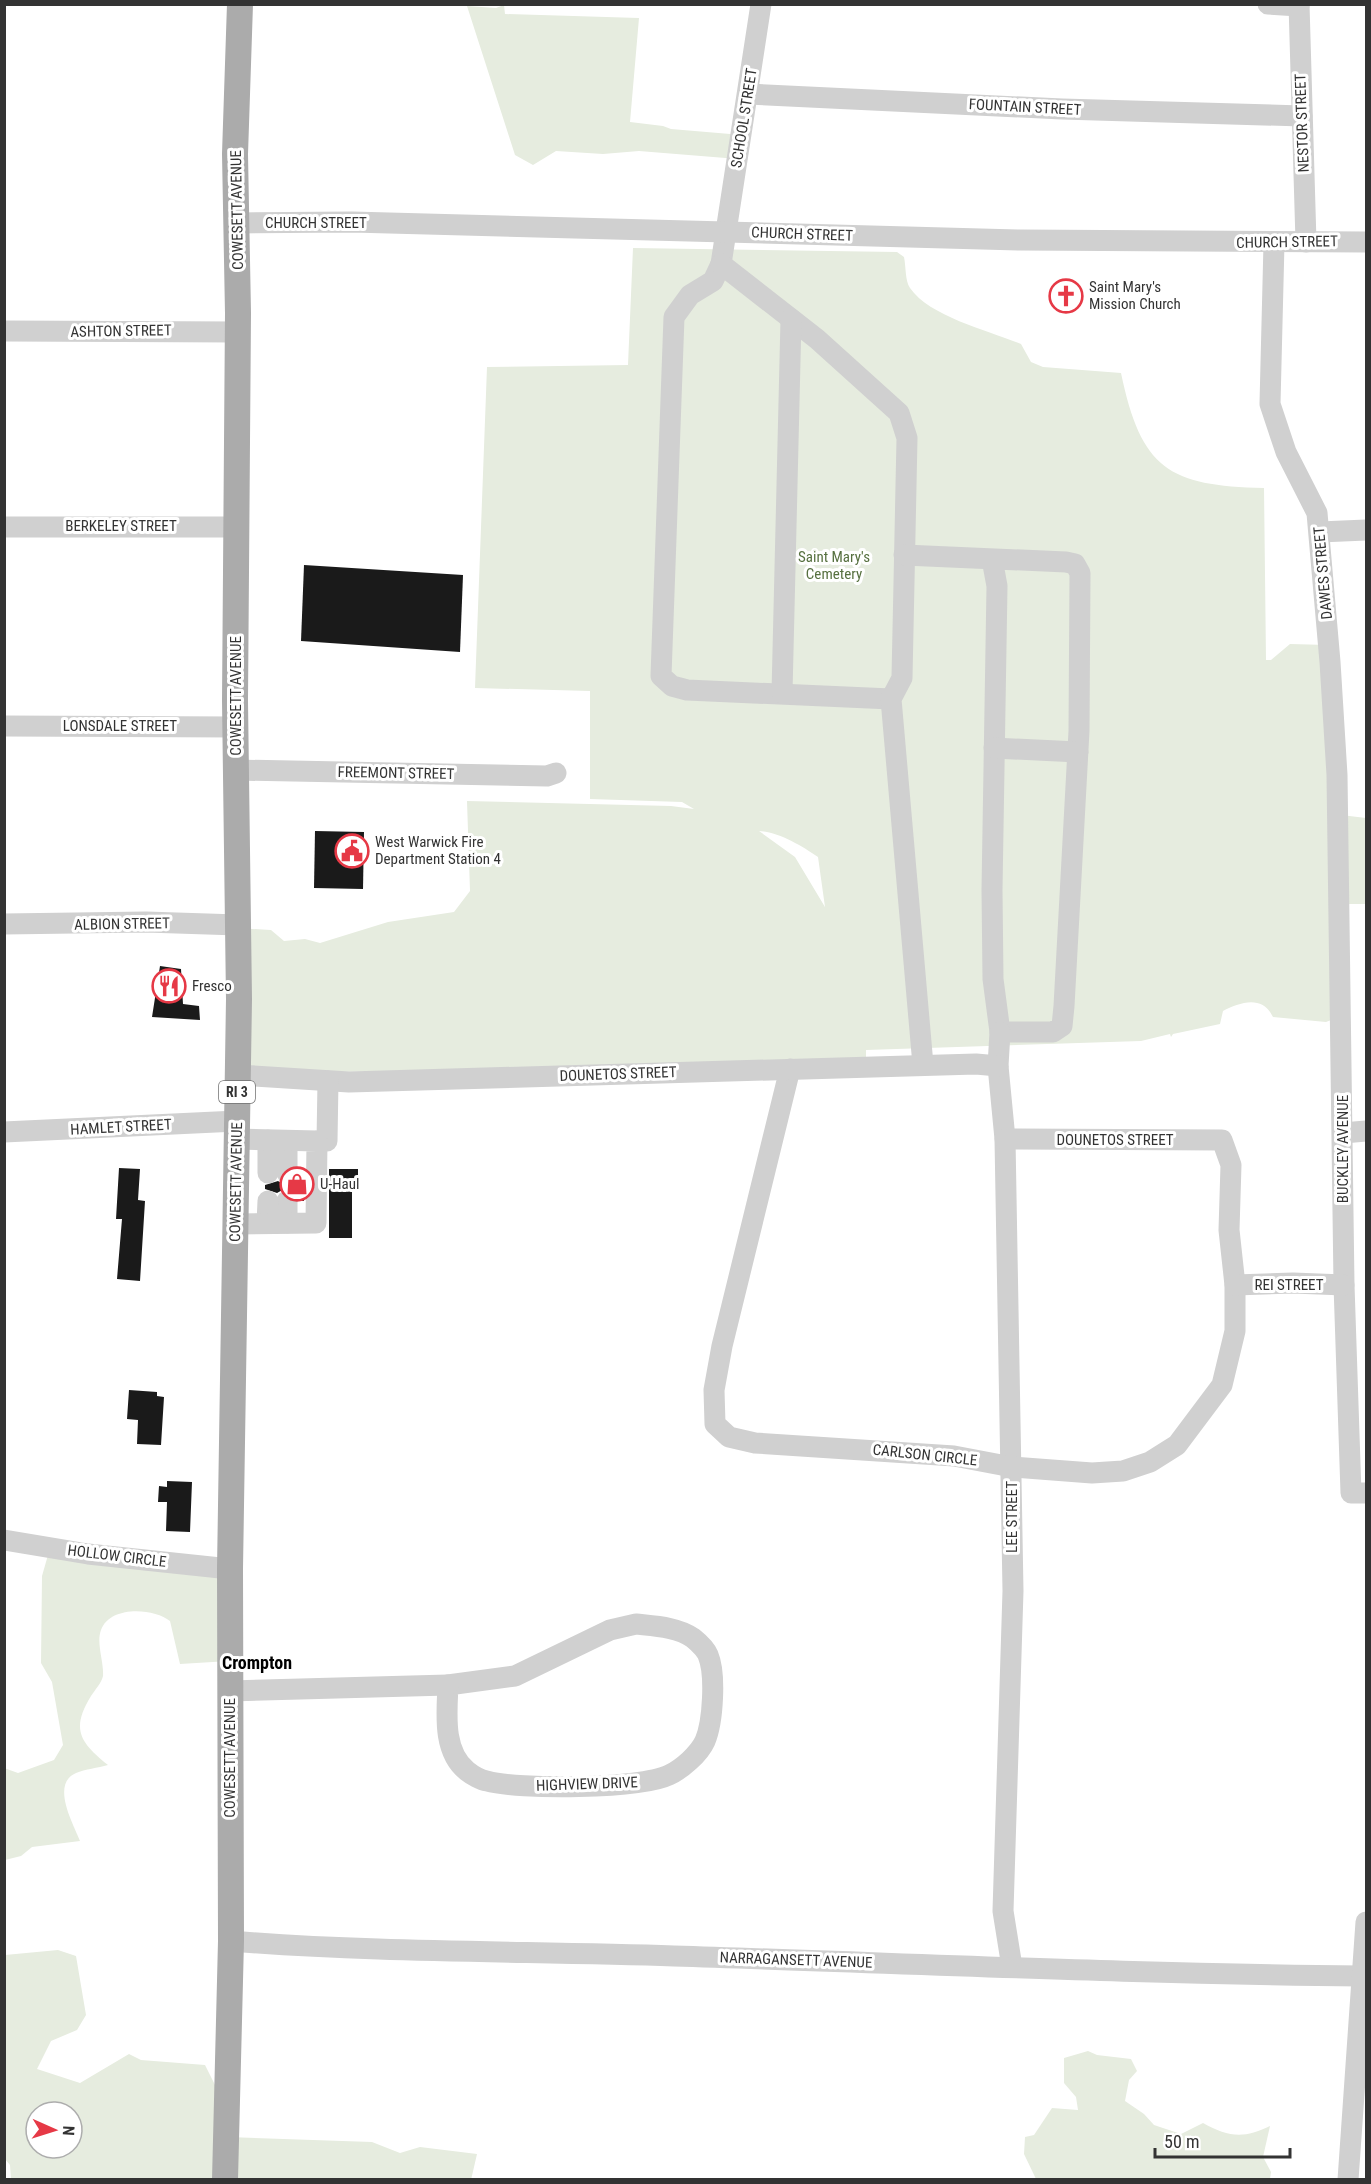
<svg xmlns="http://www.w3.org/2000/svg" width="1371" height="2184" font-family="'Roboto Condensed',sans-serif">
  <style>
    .green { fill: #e6ecdf; fill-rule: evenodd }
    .building { fill: #1a1a1a }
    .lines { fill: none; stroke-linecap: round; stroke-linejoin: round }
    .minor { stroke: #d0d0d0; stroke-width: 21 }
    .major { stroke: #ababab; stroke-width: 26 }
    .labels { text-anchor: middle; stroke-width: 6; stroke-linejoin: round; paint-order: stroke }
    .shield { fill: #fff; stroke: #707070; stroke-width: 1.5 }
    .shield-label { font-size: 14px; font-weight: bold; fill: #333 }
    .street-label { font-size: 15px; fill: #333; stroke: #fff }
    .poi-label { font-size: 15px; fill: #333; stroke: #fff; text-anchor: start }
    .park-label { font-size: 15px; fill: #56703f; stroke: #fff }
    .quarter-label { font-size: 18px; font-weight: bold; fill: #000; stroke: #fff }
  </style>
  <rect width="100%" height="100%" fill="#fff"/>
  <g class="green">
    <polygon points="504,5 505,14 639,18 630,122 663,126 671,129 742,135 738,159 639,151 603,154 556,151 533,165 515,155 467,6 496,8"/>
    <path d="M633 248 897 252 904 257C906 266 905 281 910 288 930 317 990 331 1021 344L1031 362 1043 367 1121 373C1141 469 1169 486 1264 488L1266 660H1271L1290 644 1328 645 1341 815 1366 818V904H1344V1015L1326 1022 1273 1017C1262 994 1239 1003 1223 1011L1220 1024 1173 1034 1171 1037 1170 1034 1141 1041 866 1050V1066L235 1073 234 928 271 930 284 941 305 939 320 943 388 922 454 912 470 891 467 801 671 806 694 809 682 802 590 799V691L475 688 487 367 628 365ZM759 831C779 832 802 846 818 857L825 907 795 857Z"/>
    <path d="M50 1548 227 1567 229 1661 180 1664 170 1621C154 1608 110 1605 101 1630 96 1643 104 1662 103 1676 102 1682 95 1690 91 1696 70 1730 81 1743 108 1765 98 1768 85 1769 76 1773 50 1784 74 1825 80 1841L32 1847 21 1856 5 1860 4 1768 18 1773 54 1760 63 1745 52 1682 41 1663 42 1576Z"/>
    <path d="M58 1950 76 1956 86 2015 77 2030 51 2041 37 2069 80 2083 129 2054 141 2060 205 2065 222 2099 228 2137 372 2142 400 2153 420 2147 477 2154 471 2180H11L10 2165 5 2159V1955ZM36 2112H72V2148H36Z"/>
    <path d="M1088 2051 1097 2055 1131 2059 1137 2071 1129 2080 1125 2101 1144 2114 1154 2125 1181 2134 1203 2123C1228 2137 1244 2139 1270 2126L1263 2157 1271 2172 1270 2179H1036L1024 2154 1025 2137 1034 2135 1052 2108 1078 2110 1076 2097 1064 2083V2058Z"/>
  </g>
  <g class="building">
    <polygon points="304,565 463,575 460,652 301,641"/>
    <polygon points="315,831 364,832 363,889 314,888"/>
    <polygon points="160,966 181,969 183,1004 199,1006 200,1020 152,1017"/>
    <polygon points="119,1168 140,1169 138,1200 145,1201 140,1281 117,1279 122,1219 116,1219"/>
    <polygon points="329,1169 358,1169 358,1185 352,1185 352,1238 329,1238"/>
    <polygon points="300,1173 304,1173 304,1201 300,1201 293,1190 286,1188 277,1193 265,1189 265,1185 278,1181 286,1186 293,1184"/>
    <polygon points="129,1390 157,1392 157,1396 164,1397 161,1445 137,1444 138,1420 127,1419"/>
    <polygon points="167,1481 192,1482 190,1532 166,1531 167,1502 158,1502 159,1486 167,1487"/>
  </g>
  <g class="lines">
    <g class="minor">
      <polyline points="761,4 721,264 713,281 690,295 674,317 661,676 672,686 687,690 891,699"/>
      <polyline points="1268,4 1299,6"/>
      <polyline points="1299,4 1306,242"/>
      <polyline points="748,94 1062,109 1302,116"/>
      <polyline points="237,223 352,222 1019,240 1366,242"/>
      <polyline points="1274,243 1270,404 1286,452 1317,513 1330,662 1337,775 1344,1285 1351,1493 1366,1493"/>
      <polyline points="721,264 817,339 899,413 907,438 902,678 891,699 923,1065"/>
      <polyline points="4,331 238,332"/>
      <polyline points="4,527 237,527"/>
      <polyline points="1320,532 1366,530"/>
      <polyline points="904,555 1066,562 1075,564 1080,573 1079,731 1064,1006 1062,1026 1053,1032 1000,1032 993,979 992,890 997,586 992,559"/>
      <polyline points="782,693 791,319"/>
      <polyline points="4,726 236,727"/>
      <polyline points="994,748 1078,752"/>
      <polyline points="236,770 547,776 556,773"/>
      <polyline points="4,924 146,922 238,925"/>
      <polyline points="1000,1032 998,1066 1005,1139 1013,1591 1003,1911 1012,1967"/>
      <polyline points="790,1069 722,1346 714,1390 715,1424 729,1437 755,1443 954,1456 1012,1467 1092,1473 1123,1471 1150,1462 1177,1445 1222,1385 1235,1331 1235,1285 1229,1230 1231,1165 1222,1140 1005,1139"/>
      <polyline points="238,1075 349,1082 976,1064 998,1066"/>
      <polyline points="4,1132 237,1121"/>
      <polyline points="1343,1133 1366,1131"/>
      <polyline points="317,1141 327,1141 328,1081"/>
      <polyline points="268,1173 268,1140"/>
      <polyline points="287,1173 287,1141"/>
      <polyline points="287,1201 287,1223"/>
      <polyline points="267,1223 268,1201"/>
      <polyline points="235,1224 316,1223 317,1141 237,1139"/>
      <polyline points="1235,1285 1293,1283 1344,1285"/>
      <polyline points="4,1540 88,1554 230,1569"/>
      <path d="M636 1624C654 1626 678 1627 693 1638 698 1642 706 1650 708 1655 716 1674 713 1722 705 1741 699 1754 682 1769 669 1775 640 1789 518 1790 487 1781 481 1780 472 1775 467 1771 442 1751 447 1712 448 1685L515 1676 610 1630Z"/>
      <polyline points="230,1691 448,1685"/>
      <path d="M231 1941C378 1953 526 1951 674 1956 903 1963 1132 1974 1362 1976"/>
      <polyline points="1348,2180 1366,1922"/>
    </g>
    <polyline class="major" points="225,2180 231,1941 230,1569 239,999 235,701 238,313 235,154 240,4"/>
  </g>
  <defs>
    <g id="church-ring" transform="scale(1.725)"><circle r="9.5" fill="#fff" stroke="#e63946" stroke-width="1.5"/><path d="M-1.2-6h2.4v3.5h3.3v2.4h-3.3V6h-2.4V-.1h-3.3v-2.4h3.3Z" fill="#e63946"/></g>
    <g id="civic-ring" transform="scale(1.725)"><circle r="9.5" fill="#fff" stroke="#e63946" stroke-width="1.5"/><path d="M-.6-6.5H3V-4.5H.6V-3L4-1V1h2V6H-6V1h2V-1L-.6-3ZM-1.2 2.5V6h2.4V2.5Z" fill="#e63946"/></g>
    <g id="restaurant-ring" transform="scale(1.725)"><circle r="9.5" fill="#fff" stroke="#e63946" stroke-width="1.5"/><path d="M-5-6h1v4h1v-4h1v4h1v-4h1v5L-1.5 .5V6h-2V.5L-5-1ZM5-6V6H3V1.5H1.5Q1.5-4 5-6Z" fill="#e63946"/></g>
    <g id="shop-ring" transform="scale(1.725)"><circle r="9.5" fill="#fff" stroke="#e63946" stroke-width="1.5"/><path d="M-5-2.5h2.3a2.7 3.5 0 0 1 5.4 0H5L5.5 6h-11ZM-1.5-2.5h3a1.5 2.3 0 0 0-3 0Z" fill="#e63946"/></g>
  </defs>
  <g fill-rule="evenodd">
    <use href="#church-ring" x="1066" y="296"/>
    <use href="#civic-ring" x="352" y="851"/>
    <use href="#restaurant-ring" x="169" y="986"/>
    <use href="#shop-ring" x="297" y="1184"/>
  </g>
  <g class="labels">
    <rect class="shield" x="219" y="1081" width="36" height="22" rx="4.5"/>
    <g class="shield-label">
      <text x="237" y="1097">RI 3</text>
    </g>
    <g class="street-label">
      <text transform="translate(1025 107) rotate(3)" y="5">FOUNTAIN STREET</text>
      <text transform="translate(744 118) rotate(-81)" y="5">SCHOOL STREET</text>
      <text transform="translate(1302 123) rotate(-92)" y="5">NESTOR STREET</text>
      <text transform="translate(237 210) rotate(-91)" y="5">COWESETT AVENUE</text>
      <text x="316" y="228">CHURCH STREET</text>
      <text transform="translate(802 234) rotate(2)" y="5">CHURCH STREET</text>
      <text transform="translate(1287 242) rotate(-1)" y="5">CHURCH STREET</text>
      <text transform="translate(121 331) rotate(-1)" y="5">ASHTON STREET</text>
      <text x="121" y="531">BERKELEY STREET</text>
      <text transform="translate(1323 573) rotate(-95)" y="5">DAWES STREET</text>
      <text transform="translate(236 696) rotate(-90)" y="5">COWESETT AVENUE</text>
      <text x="120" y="731">LONSDALE STREET</text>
      <text transform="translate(396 773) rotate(1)" y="5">FREEMONT STREET</text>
      <text transform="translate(122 924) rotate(-1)" y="5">ALBION STREET</text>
      <text transform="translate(618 1074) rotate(-2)" y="5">DOUNETOS STREET</text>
      <text transform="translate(121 1127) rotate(-3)" y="5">HAMLET STREET</text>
      <text x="1115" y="1145">DOUNETOS STREET</text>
      <text transform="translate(1343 1149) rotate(-90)" y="5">BUCKLEY AVENUE</text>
      <text transform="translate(236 1182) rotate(-89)" y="5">COWESETT AVENUE</text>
      <text x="1289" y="1290">REI STREET</text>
      <text transform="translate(925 1455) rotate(6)" y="5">CARLSON CIRCLE</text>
      <text transform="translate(1012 1517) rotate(-90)" y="5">LEE STREET</text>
      <text transform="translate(117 1556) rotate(7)" y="5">HOLLOW CIRCLE</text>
      <text transform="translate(230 1758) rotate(-90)" y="5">COWESETT AVENUE</text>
      <text transform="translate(587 1784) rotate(-2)" y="5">HIGHVIEW DRIVE</text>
      <text transform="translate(796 1960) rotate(2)" y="5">NARRAGANSETT AVENUE</text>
    </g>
    <g class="poi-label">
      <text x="1089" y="292">Saint Mary's<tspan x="1089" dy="17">Mission Church</tspan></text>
      <text x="375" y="847">West Warwick Fire<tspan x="375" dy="17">Department Station 4</tspan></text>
      <text x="192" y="991">Fresco</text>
      <text x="320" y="1189">U-Haul</text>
    </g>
    <g class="park-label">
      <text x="834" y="562">Saint Mary's<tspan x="834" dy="17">Cemetery</tspan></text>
    </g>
    <g class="quarter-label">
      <text x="257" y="1669">Crompton</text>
    </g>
  </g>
  <rect width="1371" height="2184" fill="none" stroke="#333333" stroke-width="12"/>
  <g transform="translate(54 2130) rotate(93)"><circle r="28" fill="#ffffff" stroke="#adadad" stroke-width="1.5"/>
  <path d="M0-4.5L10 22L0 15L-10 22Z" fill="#e63946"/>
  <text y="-9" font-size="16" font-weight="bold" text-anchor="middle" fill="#333333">N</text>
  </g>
  <path d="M1155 2148v9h135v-9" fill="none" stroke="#333333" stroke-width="3"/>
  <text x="1164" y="2148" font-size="18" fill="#333333" stroke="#ffffff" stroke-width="4.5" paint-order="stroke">50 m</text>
</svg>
